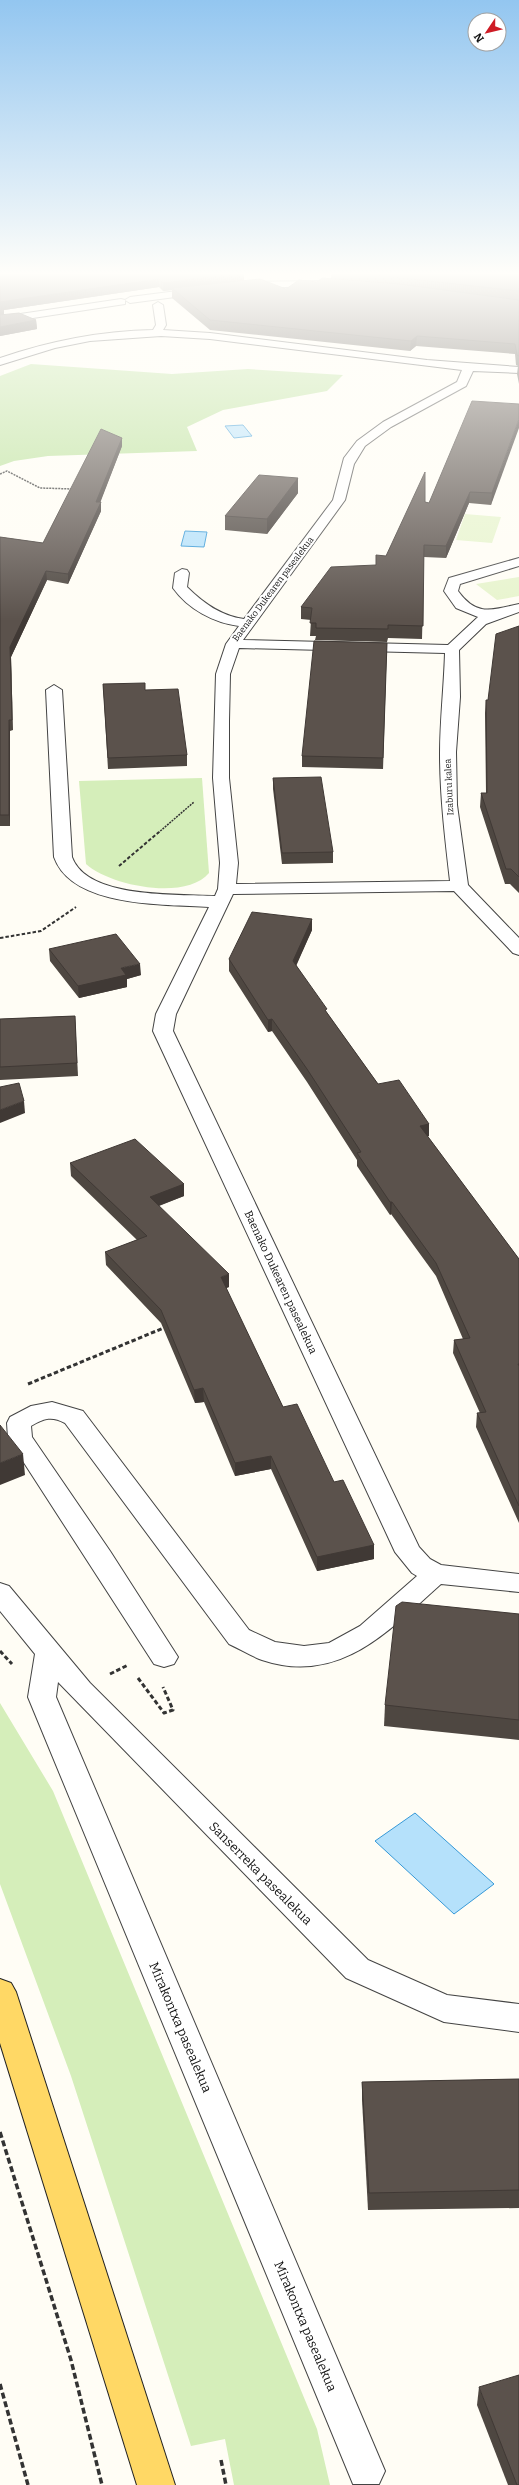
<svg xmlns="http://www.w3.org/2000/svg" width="519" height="2485" font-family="Bitter,serif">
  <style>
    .green { fill: #d5eeba }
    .forest { fill: #b9e098 }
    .pitch { fill: #e7f4cd }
    .water { fill: #b5e1fb; stroke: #3699d8 }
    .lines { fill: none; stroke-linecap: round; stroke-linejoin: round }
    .minor-casing { stroke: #444; stroke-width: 2 }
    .major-casing { stroke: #222; stroke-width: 2 }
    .path-far3 { stroke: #333; stroke-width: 1.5; stroke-dasharray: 2 1; stroke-linecap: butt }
    .path-far2 { stroke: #333; stroke-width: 2; stroke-dasharray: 3.5 2; stroke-linecap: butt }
    .path-far1 { stroke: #333; stroke-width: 3; stroke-dasharray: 4.5 2.5; stroke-linecap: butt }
    .path { stroke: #333; stroke-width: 3.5; stroke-dasharray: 6 3; stroke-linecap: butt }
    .minor { fill: #fff; fill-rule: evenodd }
    .major { fill: #ffd865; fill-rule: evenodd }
    .wall { fill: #4e4741 }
    .shaded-wall { fill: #403935 }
    .building { fill: #5b524c; stroke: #403935 }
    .labels { text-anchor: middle; stroke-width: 4; stroke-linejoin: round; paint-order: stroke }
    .far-street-label { font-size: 9px; fill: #111; stroke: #fff }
    .street-label { font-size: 11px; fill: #111; stroke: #fff }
    .near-street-label { font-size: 13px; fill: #111; stroke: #fff }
  </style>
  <rect width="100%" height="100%" fill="#fffdf5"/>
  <g class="green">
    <path d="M202 778 209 873C186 901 110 886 86 864L79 781Z"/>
    <polygon points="0,1703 53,1791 317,2429 330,2485 234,2485 225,2439 191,2446 71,2076 0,1884"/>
  </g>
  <polygon class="forest" points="31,364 172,374 248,369 343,375 327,391 223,410 187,427 197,451 48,456 14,461 0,466 0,376"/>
  <g class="pitch">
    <polygon points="465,514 501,517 492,543 456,540"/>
    <polygon points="519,577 519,596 497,600 476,584"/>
  </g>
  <g class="water">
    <polygon points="243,425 252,436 234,438 225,426"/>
    <polygon points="185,531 207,532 204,547 181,546"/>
    <polygon points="415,1813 494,1884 454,1914 375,1841"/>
  </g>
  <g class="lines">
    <g class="minor-casing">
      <g id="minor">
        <polygon points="325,281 329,282 329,286 242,288 237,285 242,282"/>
        <polygon points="201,288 205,289 205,293 130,303 125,300 130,297"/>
        <polygon points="121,299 125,300 125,304 0,323 0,317"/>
        <path d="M158 302 163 305 166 325 163 330 210 333 427 360 519 367V373L473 371 466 386 391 427 365 446 354 464 345 500 243 640 448 645 478 617 456 608 444 591 449 578 519 558V566L460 584 458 591C477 617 492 610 519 604V612L486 624 459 650 460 697 456 752 457 805 468 885 519 938V955L513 953 454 891 233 894 176 1014 173 1031 419 1547 430 1559 441 1565 519 1574V1592L441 1584C389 1630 340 1686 262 1660 251 1656 240 1649 229 1644L65 1423C52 1416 44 1418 31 1426L32 1437 110 1551 178 1657 174 1664 164 1667 154 1664 8 1438 7 1423 10 1417 31 1406 52 1402 83 1411 249 1630 275 1642 304 1646 329 1643 360 1626 417 1576 412 1573 395 1552 153 1031 156 1014 209 907C164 904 72 908 54 857L46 690 54 685 62 690 72 857C87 899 177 894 215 896L218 889 220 863 213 778 216 674 226 644 239 626C214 623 188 609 173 588L175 573 182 569 187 570 189 573 187 587C203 603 221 616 244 619L333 500 344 458 357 441 383 422 457 382 462 370 210 339 161 336 90 341 55 348 0 365V358C50 341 100 331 153 330L156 325 153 305ZM239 648 445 653C444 687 440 720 440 754 440 796 445 838 450 881L236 884 238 863 229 778V721L230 674Z"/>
        <polygon points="0,1583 9,1586 90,1683 368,1960 447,1995 519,2004 519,2032 444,2022 346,1978 58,1682 56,1697 385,2471 379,2484 353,2484 28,1697 35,1654 0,1611"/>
      </g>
    </g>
    <g class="major-casing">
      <polygon id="major" points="0,1979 11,1983 16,1992 175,2485 137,2485 0,2043"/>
    </g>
    <g class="path-far3">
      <polyline points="0,474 7,471 40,488 73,489"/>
      <polyline points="158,833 194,802"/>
    </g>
    <g class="path-far2">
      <polyline points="119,866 159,832"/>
      <polyline points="0,938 41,931 76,907"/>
    </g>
    <g class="path-far1">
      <polyline points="28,1384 166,1327"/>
      <polyline points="0,1651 12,1664"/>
      <polyline points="110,1674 128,1665"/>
      <polyline points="138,1678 164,1713 173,1710 163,1687"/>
    </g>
    <g class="path">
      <polyline points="0,2132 71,2360 102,2485"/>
      <polyline points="0,2384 28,2485"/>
      <polyline points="221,2460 226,2485"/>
    </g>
    <use href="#minor" class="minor"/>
    <use href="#major" class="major"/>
  </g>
  <g class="wall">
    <polygon points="0,273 244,273 244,280 286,289 331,279 332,273 519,273 519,384 517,374 518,366 516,365 515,354 416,346 410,351 210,330 172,298 172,290 163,291 159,287 4,310 4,315 36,320 37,329 0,336"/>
    <polygon points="519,404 491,505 469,503 446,558 424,557 422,639 388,638 387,642 315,640 316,636 310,636 311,620 301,619 301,607 376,565 386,556 425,502 429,503"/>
    <polygon points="122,438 122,446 100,502 101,511 68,584 47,580 11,657 13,730 10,731 10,826 0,826 0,537 43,543"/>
    <polygon points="298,478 298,493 267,534 225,530 225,516"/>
    <polygon points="519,626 519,893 510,884 505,884 480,807 481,793 486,793 485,713 486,700 488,700"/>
    <polygon points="387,643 383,769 302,767 302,756"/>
    <polygon points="103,684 145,690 187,755 187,766 108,769"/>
    <polygon points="273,778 333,852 333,863 282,864 273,789"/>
    <polygon points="312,919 312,930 296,965 327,1013 378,1084 429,1124 428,1137 519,1259 519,1523 476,1427 477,1413 480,1413 453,1353 454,1340 463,1339 436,1276 391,1214 390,1215 357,1166 357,1160 307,1082 272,1031 268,1032 229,971 229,959"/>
    <polygon points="49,949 141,975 127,979 127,987 79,998 50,961"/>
    <polygon points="75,1016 78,1076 0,1080 0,1019"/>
    <polygon points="70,1163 184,1184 184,1196 159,1206 229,1287 226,1288 283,1407 334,1482 374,1545 374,1559 317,1571 271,1469 235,1476 204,1402 195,1403 161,1323 106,1265 105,1252 137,1240 71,1176"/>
    <polygon points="519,1614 519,1740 384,1726 385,1705"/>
    <polygon points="519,2079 519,2208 368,2210 362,2100 362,2082"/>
    <polygon points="479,2387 519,2485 508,2485 477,2405"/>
  </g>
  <g class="shaded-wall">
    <polygon points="238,273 244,273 244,281 172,288 172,290 163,291 163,283"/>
    <polygon points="159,279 159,287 4,310 4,315 0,316 0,302"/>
    <polygon points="36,320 37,329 0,336 0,327"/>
    <polygon points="417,336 416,346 410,351 411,341"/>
    <polygon points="519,419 519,428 491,505 492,493"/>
    <polygon points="122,438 122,446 97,511 96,502"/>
    <polygon points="298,478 298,493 267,534 267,519"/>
    <polygon points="470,492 469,503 446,558 446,546"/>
    <polygon points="101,502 101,511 68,584 68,574"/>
    <polygon points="46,571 47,580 11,657 13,730 10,647"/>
    <polygon points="9,720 10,731 10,826 9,815"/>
    <polygon points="312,919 312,930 293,973 293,961"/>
    <polygon points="140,964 141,975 127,979 127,987 79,998 78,986 121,968"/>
    <polygon points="272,1019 272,1031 268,1032 268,1020"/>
    <polygon points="24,1101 25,1113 0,1123 0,1110"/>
    <polygon points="429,1124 429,1136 420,1138 420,1126"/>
    <polygon points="184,1184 184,1196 150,1209 150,1197"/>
    <polygon points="390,1202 392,1202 391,1214 390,1215"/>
    <polygon points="229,1274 229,1287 221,1290 221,1277"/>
    <polygon points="203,1388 204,1402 195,1403 194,1390"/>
    <polygon points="23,1454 25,1475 0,1485 0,1463"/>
    <polygon points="271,1456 271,1469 235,1476 235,1463"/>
    <polygon points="374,1545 374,1559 317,1571 317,1557"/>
  </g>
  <g class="building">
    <polygon points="0,273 239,273 163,283 159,279 0,302"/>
    <polygon points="357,273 519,273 519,291"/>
    <polygon points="322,278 399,284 519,300 519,356 517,355 515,344 417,336 411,341 210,320 172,288 260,279 286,289 299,280 317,282"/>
    <polygon points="19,313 36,320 0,327 0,315"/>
    <polygon points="472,401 519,404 519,419 492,493 470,492 446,546 424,545 423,626 388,625 388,629 316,628 316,623 310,623 312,608 301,607 331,567 376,565 376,555 386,556 425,472 425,502 429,503"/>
    <polygon points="101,429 122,438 96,502 101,502 68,574 46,571 10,647 12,720 9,720 9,815 0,815 0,537 43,543"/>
    <polygon points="259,475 298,478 267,519 225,516"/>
    <polygon points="519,626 519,877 511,869 506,869 481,793 487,793 486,700 488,700 496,634"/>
    <polygon points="314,641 387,643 383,758 302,756"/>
    <polygon points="145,683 145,690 178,689 187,755 108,758 103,684"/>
    <polygon points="321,777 333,852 282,853 273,778"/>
    <polygon points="252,912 312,919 293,961 327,1009 325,1010 378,1084 399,1080 429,1124 420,1126 519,1259 519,1364 518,1364 519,1366 519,1506 477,1413 486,1412 454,1340 470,1338 436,1263 392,1202 390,1202 357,1153 361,1152 307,1069 272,1019 268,1020 229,959"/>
    <polygon points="116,934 140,964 121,968 126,975 78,986 49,949"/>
    <polygon points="75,1016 77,1063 0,1067 0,1019"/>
    <polygon points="19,1083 24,1101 0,1110 0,1087"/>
    <polygon points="135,1139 184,1184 150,1197 229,1274 221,1277 283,1407 297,1404 334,1482 343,1480 374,1545 317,1557 271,1456 235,1463 203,1388 194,1390 161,1310 105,1252 147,1236 70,1163"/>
    <polygon points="0,1425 23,1454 0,1463"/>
    <polygon points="402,1602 519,1614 519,1720 385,1705 396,1606"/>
    <polygon points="519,2079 519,2190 369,2193 362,2082"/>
    <polygon points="519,2375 519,2485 517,2485 479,2387"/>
  </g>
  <linearGradient id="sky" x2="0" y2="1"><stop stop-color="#93c6f0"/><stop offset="0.44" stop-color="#fffefa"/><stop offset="1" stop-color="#fffefa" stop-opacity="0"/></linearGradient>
  <rect width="519" height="621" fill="url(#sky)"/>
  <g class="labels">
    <g class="far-street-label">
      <text transform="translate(273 589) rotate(-53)" y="3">Baenako Dukearen pasealekua</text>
      <text transform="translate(449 787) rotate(-93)" y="3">Izaburu kalea</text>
    </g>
    <g class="street-label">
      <text transform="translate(281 1282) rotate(65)" y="4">Baenako Dukearen pasealekua</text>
    </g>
    <g class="near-street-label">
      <text transform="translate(261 1873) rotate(45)" y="5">Sanserreka pasealekua</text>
      <text transform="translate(181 2027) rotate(67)" y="5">Mirakontxa pasealekua</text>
      <text transform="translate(306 2326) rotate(67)" y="5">Mirakontxa pasealekua</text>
    </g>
  </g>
  <g transform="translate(487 32) rotate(235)"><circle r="19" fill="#ffffff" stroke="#a0a0a0"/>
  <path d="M0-3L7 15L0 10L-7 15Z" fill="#ce1c26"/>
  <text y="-6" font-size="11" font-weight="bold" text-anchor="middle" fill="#111111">N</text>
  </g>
</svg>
